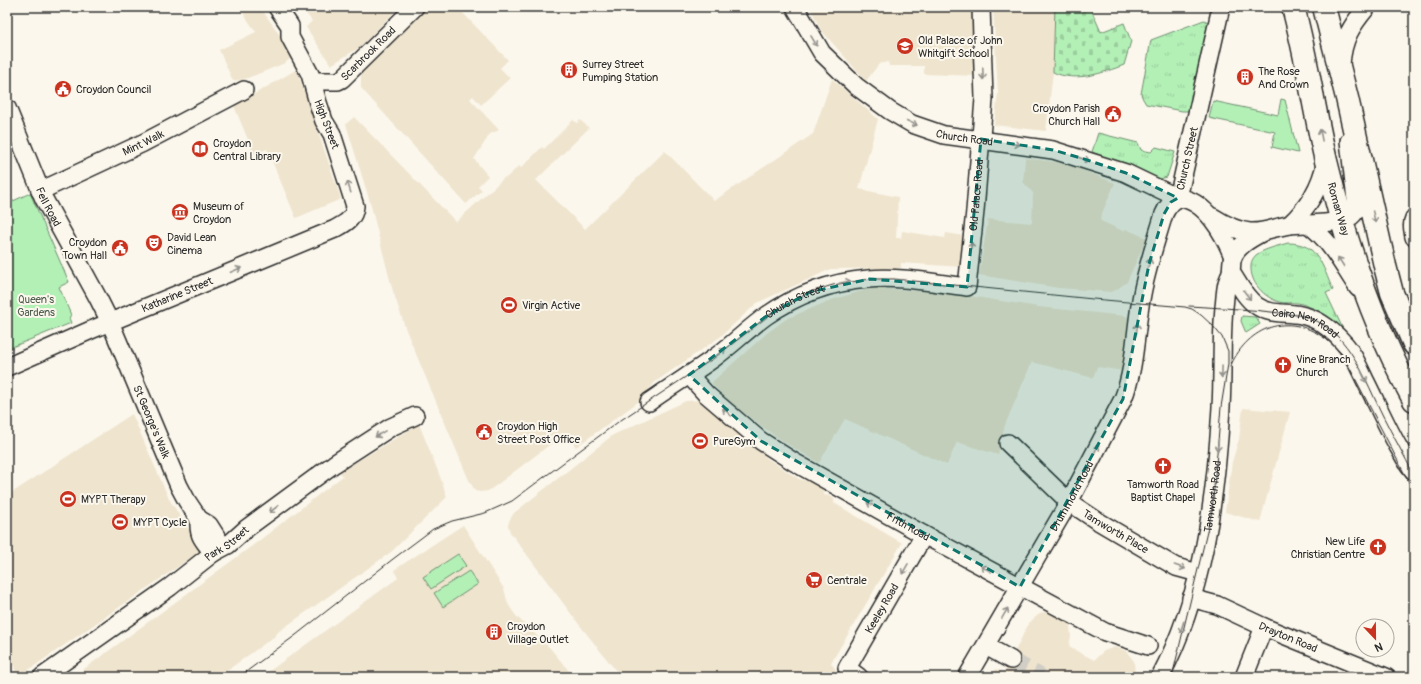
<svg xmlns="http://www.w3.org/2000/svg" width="1421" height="684" font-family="Pangolin,sans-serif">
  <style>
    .built { fill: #efe4ce }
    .grass { fill: url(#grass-tufts); stroke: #6f8e70 }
    .cemetery { fill: url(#cemetery-stones); stroke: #6f8e70 }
    .green { fill: #b3f0b6; stroke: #6f8e70 }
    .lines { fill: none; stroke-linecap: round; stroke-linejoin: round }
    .minor-tunnel { stroke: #d1cec5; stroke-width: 17; stroke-dasharray: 17 8; stroke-linecap: butt }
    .minor-casing { stroke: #2b2b2b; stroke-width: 20 }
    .major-casing { stroke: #2b2b2b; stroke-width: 25 }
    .minor { stroke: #fbf7ec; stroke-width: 17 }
    .major { stroke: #fbf7ec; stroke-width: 22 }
    .tram { stroke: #2b2b2b; stroke-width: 1 }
    .oneway { stroke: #93918c }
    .marked { fill: #0f766e; fill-opacity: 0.2; stroke: #0f766e; stroke-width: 3; stroke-dasharray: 8 5; stroke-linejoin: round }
    .labels { text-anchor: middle; stroke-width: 4; stroke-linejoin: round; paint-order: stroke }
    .poi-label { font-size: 11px; fill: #2b2b2b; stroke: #fbf7ec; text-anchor: start }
    .street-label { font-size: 11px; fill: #2b2b2b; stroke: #fbf7ec }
    .park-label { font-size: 11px; fill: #4d5c4e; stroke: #fbf7ec }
  </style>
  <defs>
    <pattern id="grass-tufts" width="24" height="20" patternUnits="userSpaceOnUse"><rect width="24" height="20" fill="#b3f0b6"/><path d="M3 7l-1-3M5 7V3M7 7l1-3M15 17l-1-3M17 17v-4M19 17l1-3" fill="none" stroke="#9ace9d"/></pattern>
    <pattern id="cemetery-stones" width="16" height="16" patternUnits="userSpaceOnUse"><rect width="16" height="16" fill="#b3f0b6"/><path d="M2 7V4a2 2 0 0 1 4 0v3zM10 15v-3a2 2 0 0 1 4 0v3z" fill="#9ace9d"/></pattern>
  </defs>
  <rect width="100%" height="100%" fill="#fbf7ec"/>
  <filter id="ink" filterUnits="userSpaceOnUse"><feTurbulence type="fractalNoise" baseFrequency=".025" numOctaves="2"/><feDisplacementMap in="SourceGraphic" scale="8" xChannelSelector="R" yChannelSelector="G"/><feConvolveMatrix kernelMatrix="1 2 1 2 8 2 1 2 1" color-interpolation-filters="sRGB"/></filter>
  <g filter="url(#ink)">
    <g class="built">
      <polygon points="239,7 260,7 291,51 290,59 285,63 245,79 233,81 219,50 256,32"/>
      <polygon points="301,7 399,7 360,47 331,65 306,27 312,21"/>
      <polygon points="427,7 457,7 508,60 500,68 510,78 481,105 473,96 470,99 499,130 490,134 474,159 488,176 478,186 482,190 466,204 361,88 361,72"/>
      <polygon points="810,7 973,7 976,76 924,74 924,66 889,66 888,62 879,64 866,81 821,30"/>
      <polygon points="993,7 1055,7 1053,72 1046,131 994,125 998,93"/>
      <polygon points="294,71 297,71 341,199 296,218 267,149 254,154 234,106"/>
      <polygon points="832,79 878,119 859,189 898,197 896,238 901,238 902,231 945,238 946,233 964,236 962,267 901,263 901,268 831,269 757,303 720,337 655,382 638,402 576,447 565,433 494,487 488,491 480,492 475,491 468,478 406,330 392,288 370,202 346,124 354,117 456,222 505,177 506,178 519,166 521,168 542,147 544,149 573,120 577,123 580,120 589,128 536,180 585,229 665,151 714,201 813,134"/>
      <polygon points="1025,158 1056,162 1078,168 1115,183 1100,218 1101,221 1123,231 1126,229 1147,238 1127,282 1116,290 1111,292 1058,288 979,275 988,219 1032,223 1033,193 1023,182"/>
      <polygon points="872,288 951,293 1039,307 1126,316 1129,318 1130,321 1123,371 1097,367 1093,378 1032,362 1005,425 998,455 957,442 947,465 845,419 819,463 779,439 733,405 713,385 712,382 767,333 786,319 831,300"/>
      <polygon points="701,400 768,459 799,479 810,482 822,489 825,496 827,495 834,499 834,503 902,543 831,663 836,670 834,672 840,677 621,677 578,623 510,532 508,525 510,519 514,513 613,435 686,401"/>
      <polygon points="1243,408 1290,412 1260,522 1225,512 1232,462 1239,439"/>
      <polygon points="132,414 169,499 202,550 27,671 16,676 14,665 7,649 7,496"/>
      <polygon points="419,424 439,474 447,497 391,552 278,632 275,636 218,677 73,677 252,546 343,476 340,472"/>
      <polygon points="463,525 504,589 508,604 516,616 550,648 574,677 261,677 398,578 394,570"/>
      <polygon points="1044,612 1055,613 1064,617 1070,626 1071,636 1069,647 1094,660 1104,651 1115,647 1126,651 1134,661 1135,677 992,677 996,669 1004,673 1029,623 1038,615"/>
    </g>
    <g class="grass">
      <polygon points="1204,20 1208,22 1211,28 1193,106 1187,111 1182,111 1146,104 1143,99 1141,94 1151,40"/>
      <polygon points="1098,133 1138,143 1141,150 1151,152 1156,147 1175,152 1167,177 1160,179 1092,152"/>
      <path d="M1288 243C1319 243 1322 266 1333 290L1326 293 1343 329C1334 321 1325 314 1315 309 1310 307 1303 304 1298 303 1292 302 1285 304 1279 302 1264 297 1250 283 1251 266 1251 261 1253 258 1256 255 1264 249 1278 246 1288 243Z"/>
      <polygon points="1242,316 1255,317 1260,324 1246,333 1241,321"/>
    </g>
    <path class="cemetery" d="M1055 7H1090L1101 32 1124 23 1131 41 1124 65C1103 73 1075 83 1053 72Z"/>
    <g class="green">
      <polygon points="1281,99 1285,100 1298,153 1272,147 1275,132 1209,118 1213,101 1278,115"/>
      <polygon points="30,193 69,282 59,287 71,315 69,318 71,323 7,349 7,204"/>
      <polygon points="458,554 466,566 431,589 423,577"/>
      <polygon points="469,571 478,584 443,607 434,593"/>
    </g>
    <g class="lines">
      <polyline class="minor-tunnel" points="1011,660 1041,677"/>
      <g class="minor-casing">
        <g id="minor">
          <path id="s1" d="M795 7 822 53 856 86 890 111 912 124 944 135 1053 150 1126 173 1178 198C1205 199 1224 234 1233 257"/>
          <path d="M1341 64C1343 39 1351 26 1367 7"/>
          <path id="s2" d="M313 81H338L342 79 415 7"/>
          <path id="s3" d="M7 108 44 199 98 298 110 322 179 486 187 501 199 519 209 525 223 547"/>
          <path id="s4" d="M40 191 143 143 244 90"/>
          <path d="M1213 217C1224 224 1236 231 1250 232 1264 233 1275 227 1289 225 1307 223 1333 225 1350 217 1354 215 1355 212 1357 208L1349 141"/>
          <path d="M1414 218C1411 224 1413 231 1414 237"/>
          <path d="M1289 225C1308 208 1321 186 1326 161"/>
          <path d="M1309 225C1331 241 1343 266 1358 288"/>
          <path id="s5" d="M1231 272C1238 283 1245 298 1257 306 1270 315 1285 312 1301 315 1316 318 1331 329 1342 341 1353 352 1359 368 1366 382 1377 404 1387 427 1399 448 1404 456 1407 465 1414 471"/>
          <path id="s6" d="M7 367 91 330 335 229C346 223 354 219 355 206L332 134 324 121 318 103 310 74 290 37V26L277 7"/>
          <path id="s7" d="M689 375 706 394 761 441 794 462 924 535 1105 632 1148 646"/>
          <path id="s8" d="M649 402C670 387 693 373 714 358 732 345 748 329 766 316 796 295 831 282 868 279 900 276 935 283 967 287L975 211 984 99 981 7"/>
          <path id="s9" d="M1008 443 1069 502 1096 520 1176 567 1198 573"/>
          <path d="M199 519C198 538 203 539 213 553"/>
          <path id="s10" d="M1191 598 1217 605 1264 627 1386 677"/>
          <polyline points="986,646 1011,660"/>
          <path id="s11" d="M42 677 170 587 213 553 228 545 247 528 334 464 391 427 415 416"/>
          <path id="s12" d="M859 677 847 668 924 535"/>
          <path id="s13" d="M967 677 1069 502 1123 399C1136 366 1135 329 1142 294 1147 267 1156 241 1164 214 1167 207 1171 202 1178 198L1221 7"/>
          <path id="s14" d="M1160 677C1203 596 1216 498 1221 407 1223 374 1221 341 1224 307 1225 300 1225 291 1227 283 1228 280 1230 276 1231 272 1232 267 1231 262 1233 257 1238 245 1252 238 1263 232"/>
          <polyline points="1244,677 1264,627"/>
        </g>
      </g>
      <g class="major-casing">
        <g id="major">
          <path id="s15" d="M1293 7C1307 58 1314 110 1326 161 1346 244 1373 325 1414 400"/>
          <polyline points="1324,7 1347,98 1385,266 1392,293 1414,344"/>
        </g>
      </g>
      <use href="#minor" class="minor"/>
      <use href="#major" class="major"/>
      <g class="tram">
        <path d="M1189 306C1220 308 1250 309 1280 313 1290 315 1300 314 1310 318 1351 334 1365 380 1383 416 1393 436 1404 455 1414 475"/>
        <path d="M1230 367C1246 330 1283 312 1320 335 1329 340 1336 348 1343 355L1414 492"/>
        <polyline points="239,677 296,635 393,559 433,529 452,521 485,513 512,501 618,422 714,358 776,310 810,292 833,285 870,279 894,279 1093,299 1185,307 1192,309 1201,315 1213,326 1222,337 1228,351 1228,364 1221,407 1212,511 1172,677"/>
      </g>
    </g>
    <defs><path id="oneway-shaft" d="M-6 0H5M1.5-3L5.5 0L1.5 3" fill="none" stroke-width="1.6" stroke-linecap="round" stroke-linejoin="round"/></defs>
    <g class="oneway">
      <use href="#oneway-shaft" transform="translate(814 41) rotate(59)"/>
      <use href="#oneway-shaft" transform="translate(983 74) rotate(88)"/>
      <use href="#oneway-shaft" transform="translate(912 123) rotate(25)"/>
      <use href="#oneway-shaft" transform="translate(1321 135) rotate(-101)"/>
      <use href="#oneway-shaft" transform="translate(1014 144) rotate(9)"/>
      <use href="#oneway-shaft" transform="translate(1084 159) rotate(18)"/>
      <use href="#oneway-shaft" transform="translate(349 187) rotate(-108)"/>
      <use href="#oneway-shaft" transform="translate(1374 217) rotate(77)"/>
      <use href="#oneway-shaft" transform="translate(971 248) rotate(-84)"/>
      <use href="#oneway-shaft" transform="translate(1341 262) rotate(-123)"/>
      <use href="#oneway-shaft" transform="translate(1149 264) rotate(-75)"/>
      <use href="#oneway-shaft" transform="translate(236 270) rotate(-23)"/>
      <use href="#oneway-shaft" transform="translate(845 282) rotate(-12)"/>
      <use href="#oneway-shaft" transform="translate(1247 295) rotate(52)"/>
      <use href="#oneway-shaft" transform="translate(1137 329) rotate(-82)"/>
      <use href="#oneway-shaft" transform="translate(721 352) rotate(-39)"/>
      <use href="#oneway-shaft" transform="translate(1222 372) rotate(91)"/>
      <use href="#oneway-shaft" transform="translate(1364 377) rotate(64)"/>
      <use href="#oneway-shaft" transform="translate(727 412) rotate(-138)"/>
      <use href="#oneway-shaft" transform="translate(380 434) rotate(148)"/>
      <use href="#oneway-shaft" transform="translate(1218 445) rotate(95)"/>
      <use href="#oneway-shaft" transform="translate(1096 450) rotate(-62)"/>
      <use href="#oneway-shaft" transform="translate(872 505) rotate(-151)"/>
      <use href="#oneway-shaft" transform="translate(274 509) rotate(143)"/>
      <use href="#oneway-shaft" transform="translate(1180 567) rotate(19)"/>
      <use href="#oneway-shaft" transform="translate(905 569) rotate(120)"/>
      <use href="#oneway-shaft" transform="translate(986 569) rotate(-151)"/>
      <use href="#oneway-shaft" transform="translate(1005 613) rotate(-60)"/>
      <use href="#oneway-shaft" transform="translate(1182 627) rotate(107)"/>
    </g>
  </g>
  <path class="marked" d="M981 139 1053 150 1081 158 1126 173 1178 198 1171 202 1164 214 1149 264 1123 399 1020 587 761 441 689 375 765 317 810 292 870 279 967 287Z"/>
  <defs>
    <g id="school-disc" transform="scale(0.9)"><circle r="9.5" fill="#c8321e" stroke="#fbf7ec"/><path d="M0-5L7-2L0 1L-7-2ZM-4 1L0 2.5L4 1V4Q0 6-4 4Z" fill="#fff"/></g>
    <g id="building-disc" transform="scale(0.9)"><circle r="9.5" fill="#c8321e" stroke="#fbf7ec"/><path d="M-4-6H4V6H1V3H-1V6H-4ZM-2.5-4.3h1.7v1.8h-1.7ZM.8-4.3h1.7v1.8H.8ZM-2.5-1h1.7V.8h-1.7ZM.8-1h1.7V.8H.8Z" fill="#fff"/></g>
    <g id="civic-disc" transform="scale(0.9)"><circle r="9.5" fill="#c8321e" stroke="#fbf7ec"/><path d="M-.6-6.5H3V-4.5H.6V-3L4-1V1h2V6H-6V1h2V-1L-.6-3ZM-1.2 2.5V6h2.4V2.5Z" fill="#fff"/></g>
    <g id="library-disc" transform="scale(0.9)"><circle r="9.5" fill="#c8321e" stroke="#fbf7ec"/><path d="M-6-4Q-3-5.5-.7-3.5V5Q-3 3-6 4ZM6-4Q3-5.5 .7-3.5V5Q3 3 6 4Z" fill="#fff"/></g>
    <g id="museum-disc" transform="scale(0.9)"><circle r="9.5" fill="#c8321e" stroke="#fbf7ec"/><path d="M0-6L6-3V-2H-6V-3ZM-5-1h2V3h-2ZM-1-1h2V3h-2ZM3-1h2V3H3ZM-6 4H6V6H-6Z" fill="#fff"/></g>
    <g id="theatre-disc" transform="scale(0.9)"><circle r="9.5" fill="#c8321e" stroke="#fbf7ec"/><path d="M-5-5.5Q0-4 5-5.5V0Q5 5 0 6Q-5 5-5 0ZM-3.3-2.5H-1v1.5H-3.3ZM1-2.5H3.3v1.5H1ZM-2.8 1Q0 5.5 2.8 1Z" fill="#fff"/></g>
    <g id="stadium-disc" transform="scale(0.9)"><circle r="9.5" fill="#c8321e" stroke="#fbf7ec"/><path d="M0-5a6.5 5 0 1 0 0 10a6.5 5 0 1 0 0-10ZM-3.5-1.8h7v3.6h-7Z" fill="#fff"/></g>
    <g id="church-disc" transform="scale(0.9)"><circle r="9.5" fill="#c8321e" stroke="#fbf7ec"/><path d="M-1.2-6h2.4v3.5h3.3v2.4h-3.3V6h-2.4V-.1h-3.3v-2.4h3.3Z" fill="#fff"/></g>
    <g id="supermarket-disc" transform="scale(0.9)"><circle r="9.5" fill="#c8321e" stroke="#fbf7ec"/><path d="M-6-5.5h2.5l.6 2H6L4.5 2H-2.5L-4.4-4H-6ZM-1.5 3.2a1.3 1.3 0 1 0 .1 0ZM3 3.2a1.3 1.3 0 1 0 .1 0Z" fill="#fff"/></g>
  </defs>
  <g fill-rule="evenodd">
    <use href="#school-disc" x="905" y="46"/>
    <use href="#building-disc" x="569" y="70"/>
    <use href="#building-disc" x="1245" y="77"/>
    <use href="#civic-disc" x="63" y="89"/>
    <use href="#civic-disc" x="1113" y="114"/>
    <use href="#library-disc" x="200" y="149"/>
    <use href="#museum-disc" x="180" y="212"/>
    <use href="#theatre-disc" x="154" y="243"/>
    <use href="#civic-disc" x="120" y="248"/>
    <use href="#stadium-disc" x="509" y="305"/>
    <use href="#church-disc" x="1283" y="365"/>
    <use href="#civic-disc" x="484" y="432"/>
    <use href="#stadium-disc" x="700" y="441"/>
    <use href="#church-disc" x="1163" y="466"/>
    <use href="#stadium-disc" x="68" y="499"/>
    <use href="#stadium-disc" x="120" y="522"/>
    <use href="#church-disc" x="1378" y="547"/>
    <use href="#supermarket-disc" x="814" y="580"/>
    <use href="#building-disc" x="494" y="632"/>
  </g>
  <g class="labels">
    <g class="poi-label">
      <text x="918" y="44">Old Palace of John<tspan x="918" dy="13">Whitgift School</tspan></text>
      <text x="582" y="68">Surrey Street<tspan x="582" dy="13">Pumping Station</tspan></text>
      <text x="1258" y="75">The Rose<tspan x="1258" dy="13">And Crown</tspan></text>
      <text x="76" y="93">Croydon Council</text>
      <text x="1100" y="112" text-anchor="end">Croydon Parish<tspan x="1100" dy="13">Church Hall</tspan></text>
      <text x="213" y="147">Croydon<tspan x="213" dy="13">Central Library</tspan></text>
      <text x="193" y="210">Museum of<tspan x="193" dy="13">Croydon</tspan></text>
      <text x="167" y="241">David Lean<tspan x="167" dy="13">Cinema</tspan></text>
      <text x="107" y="246" text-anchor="end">Croydon<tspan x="107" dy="13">Town Hall</tspan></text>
      <text x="522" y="309">Virgin Active</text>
      <text x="1296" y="363">Vine Branch<tspan x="1296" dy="13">Church</tspan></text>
      <text x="497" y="430">Croydon High<tspan x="497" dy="13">Street Post Office</tspan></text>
      <text x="713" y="445">PureGym</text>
      <text x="1163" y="488" text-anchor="middle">Tamworth Road<tspan x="1163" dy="13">Baptist Chapel</tspan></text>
      <text x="81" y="503">MYPT Therapy</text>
      <text x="133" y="526">MYPT Cycle</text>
      <text x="1365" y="545" text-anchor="end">New Life<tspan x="1365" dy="13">Christian Centre</tspan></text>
      <text x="827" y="584">Centrale</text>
      <text x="507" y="630">Croydon<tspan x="507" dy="13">Village Outlet</tspan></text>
    </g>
    <g class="street-label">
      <text dy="4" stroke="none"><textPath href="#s2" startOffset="66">Scarbrook Road</textPath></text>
      <text transform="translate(327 124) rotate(69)" y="4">High Street</text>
      <text dy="4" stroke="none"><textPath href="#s1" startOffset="223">Church Road</textPath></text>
      <text dy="4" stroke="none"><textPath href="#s4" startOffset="114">Mint Walk</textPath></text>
      <text dy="4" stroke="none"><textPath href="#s13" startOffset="571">Church Street</textPath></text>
      <text dy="4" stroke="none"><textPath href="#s8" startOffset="447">Old Palace Road</textPath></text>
      <text dy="4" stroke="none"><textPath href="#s3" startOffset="107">Fell Road</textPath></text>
      <text dy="4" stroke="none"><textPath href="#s15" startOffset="207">Roman Way</textPath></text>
      <text dy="4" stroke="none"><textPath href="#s6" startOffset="185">Katharine Street</textPath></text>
      <text dy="4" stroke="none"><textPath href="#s8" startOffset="178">Church Street</textPath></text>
      <text dy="4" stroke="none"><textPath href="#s5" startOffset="95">Cairo New Road</textPath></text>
      <text dy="4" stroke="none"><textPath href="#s3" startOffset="346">St George's Walk</textPath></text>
      <text dy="4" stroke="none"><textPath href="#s13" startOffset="209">Drummond Road</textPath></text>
      <text dy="4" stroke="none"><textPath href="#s14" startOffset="189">Tamworth Road</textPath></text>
      <text dy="4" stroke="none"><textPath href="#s7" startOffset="268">Frith Road</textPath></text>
      <text dy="4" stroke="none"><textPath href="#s9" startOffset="140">Tamworth Place</textPath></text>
      <text dy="4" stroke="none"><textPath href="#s11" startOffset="228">Park Street</textPath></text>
      <text dy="4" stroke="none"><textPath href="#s12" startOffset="84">Keeley Road</textPath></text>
      <text dy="4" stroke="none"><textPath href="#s10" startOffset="105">Drayton Road</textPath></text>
    </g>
    <g class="park-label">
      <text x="36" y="303">Queen's<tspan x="36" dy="13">Gardens</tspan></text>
    </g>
  </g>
  <rect width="1421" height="684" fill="none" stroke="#fbf7ec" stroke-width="24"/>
  <rect x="12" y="12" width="1397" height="660" fill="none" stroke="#2b2b2b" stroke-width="1.5" filter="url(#ink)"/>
  <g transform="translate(1375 638) rotate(158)"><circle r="19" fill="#fbf7ec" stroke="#a8a59f"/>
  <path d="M0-3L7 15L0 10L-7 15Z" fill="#c8321e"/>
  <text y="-6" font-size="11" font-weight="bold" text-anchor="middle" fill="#2b2b2b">N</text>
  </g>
</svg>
